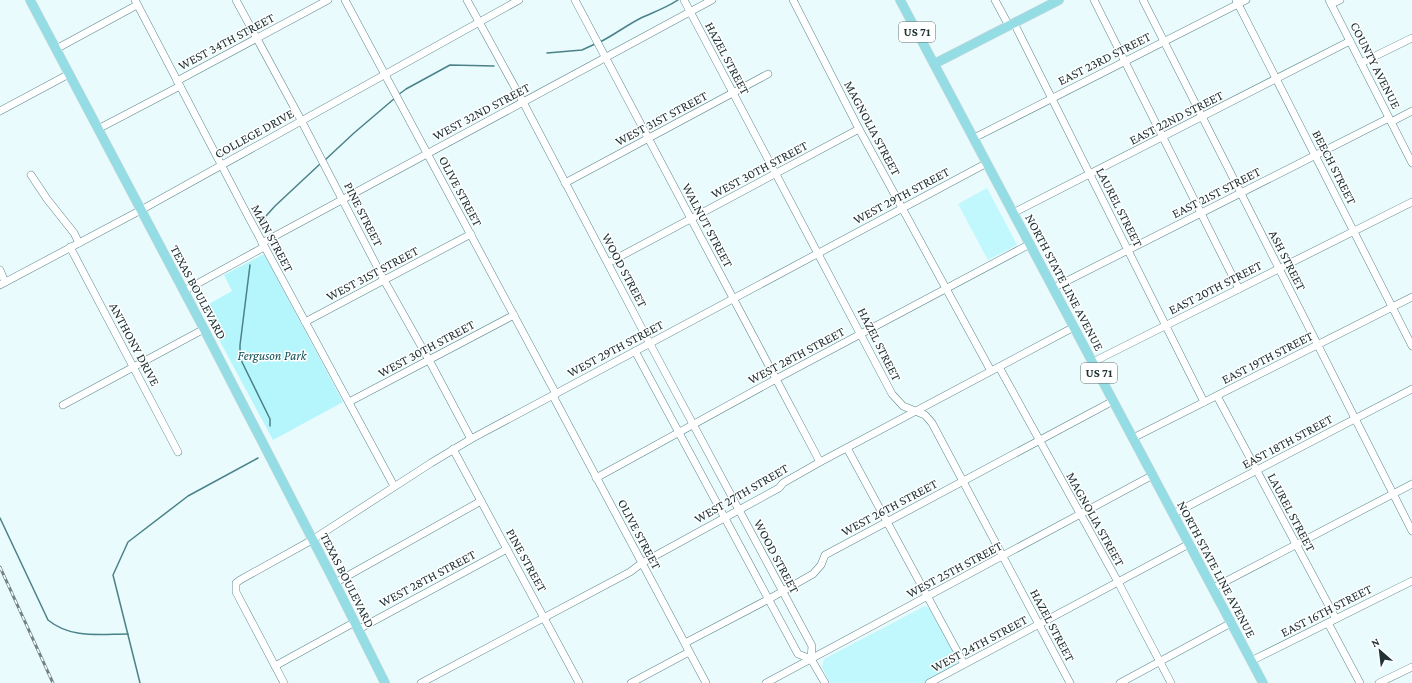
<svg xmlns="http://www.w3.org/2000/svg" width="1412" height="683" font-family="'Crimson Pro',serif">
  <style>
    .built { fill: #c0f8fe }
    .green { fill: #b5f6fc }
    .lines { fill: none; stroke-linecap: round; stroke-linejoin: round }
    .stream { stroke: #4b8288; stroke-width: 1.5 }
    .minor-casing { stroke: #5d878b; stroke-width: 8 }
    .major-casing { stroke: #d2d6d6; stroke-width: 10 }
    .minor { stroke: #fff; stroke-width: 7 }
    .major { stroke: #94dde5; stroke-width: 9 }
    .rail-casing { stroke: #718385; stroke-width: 3 }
    .rail { stroke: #fff; stroke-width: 1.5; stroke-dasharray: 4.5; stroke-linecap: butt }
    .labels { text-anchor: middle; stroke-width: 3; stroke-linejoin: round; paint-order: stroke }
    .shield { fill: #fff; stroke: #637071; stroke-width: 1 }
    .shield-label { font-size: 12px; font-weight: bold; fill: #203234 }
    .street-label { font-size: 13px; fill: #203234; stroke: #fff }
    .park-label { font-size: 13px; font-style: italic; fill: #0e4f55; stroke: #fff }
  </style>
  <rect width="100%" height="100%" fill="#e9fbfd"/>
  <g class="built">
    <polygon points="987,188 1017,245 988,260 958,204"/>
    <polygon points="925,606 929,608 958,661 954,667 924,683 830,683 822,667 824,659"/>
  </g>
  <polygon class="green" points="264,254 343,402 273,440 202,308 232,291 224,275"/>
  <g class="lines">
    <g class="stream">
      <path d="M600 42C614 35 627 25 641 18 654 12 666 8 678 0"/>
      <polyline points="547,53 582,50 595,44"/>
      <polyline points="398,95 406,89 450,65 494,66"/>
      <polyline points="325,160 354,133 395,98"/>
      <polyline points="261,228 266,216 275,206 320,164"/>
      <polyline points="250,265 240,345 240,358 270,419 270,426"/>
      <path d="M0 518 48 620C71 639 100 634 128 634"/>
      <polyline points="140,683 113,575 128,542 188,496 258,458"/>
    </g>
    <g class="minor-casing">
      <g id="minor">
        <polyline points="135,0 248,216 394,486"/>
        <polyline points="236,0 301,120 384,280 429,360 471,439"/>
        <polyline points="345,0 556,394"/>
        <polyline points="467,0 523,102 650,344 812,646 811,659 825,683"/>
        <polyline points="575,0 820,462"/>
        <polyline points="684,0 892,394 903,406 925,415 932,423 1070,683"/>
        <polyline points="793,0 859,129 991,371"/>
        <polyline points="995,0 1009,26"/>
        <polyline points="1094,0 1239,289"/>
        <polyline points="1143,0 1412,531"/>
        <polyline points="1236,0 1412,346"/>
        <polyline points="1329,0 1412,163"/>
        <polyline points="1331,4 1340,0"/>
        <polyline points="1014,23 1204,402"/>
        <polyline points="56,49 137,5"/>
        <polyline points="1361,63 1412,38"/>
        <polyline points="177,81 328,0"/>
        <polyline points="0,111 69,74"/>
        <polyline points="1391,122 1412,111"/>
        <polyline points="98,129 180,86"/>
        <polyline points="974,138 1246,0"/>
        <polyline points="31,175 47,199 74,233 79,243"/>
        <polyline points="565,183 768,74"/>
        <polyline points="1013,213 1350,41"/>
        <polyline points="262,243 712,0"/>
        <polyline points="70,247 178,452"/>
        <polyline points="608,263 859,129"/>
        <polyline points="0,270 5,282"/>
        <polyline points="0,285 141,210 519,0"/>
        <polyline points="1053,288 1389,118"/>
        <polyline points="184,291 264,247"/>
        <polyline points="305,322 471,234"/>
        <polyline points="635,351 798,654 811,659"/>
        <polyline points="1093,362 1412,202"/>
        <polyline points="999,367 1118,582 1171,683"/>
        <polyline points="553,396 706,683"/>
        <polyline points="1217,396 1336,619"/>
        <polyline points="349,402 514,315"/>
        <polyline points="63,405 204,329"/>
        <polyline points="1133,438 1412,297"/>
        <polyline points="847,448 964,664"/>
        <polyline points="453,449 579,683"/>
        <polyline points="596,478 776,379 1030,244"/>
        <polyline points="1173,514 1412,389"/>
        <polyline points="335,583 481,501"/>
        <polyline points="1213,588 1412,484"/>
        <polyline points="1328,623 1360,683"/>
        <polyline points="359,629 507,549"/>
        <polyline points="685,643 769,599 813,574 821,565 825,555 1113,401"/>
        <polyline points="1251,661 1412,581"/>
        <polyline points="275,666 355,622"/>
        <polyline points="284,683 236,592 236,583 240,580 312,540 431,463 471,439 987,163"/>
        <polyline points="421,683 630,572 642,563 779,488 783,483 820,462 1074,327"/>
        <polyline points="631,683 689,652"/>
        <polyline points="766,683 1153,475"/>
        <polyline points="929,683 1189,544"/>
        <polyline points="1120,683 1231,623"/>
        <polyline points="1379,683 1412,667"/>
      </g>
    </g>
    <g class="major-casing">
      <g id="major">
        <polyline points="30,0 204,329 335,583 385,683"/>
        <polyline points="900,0 1263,683"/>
        <polyline points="934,64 1059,0"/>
      </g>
    </g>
    <use href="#minor" class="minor"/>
    <use href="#major" class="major"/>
    <g class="rail-casing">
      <polyline id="rail" points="0,567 53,683"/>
    </g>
    <use href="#rail" class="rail"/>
  </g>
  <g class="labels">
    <g class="shield">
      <rect x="899" y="22" width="36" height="20" rx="3"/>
      <rect x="1081" y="363" width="36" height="20" rx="3"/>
    </g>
    <g class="shield-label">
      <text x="917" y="36">US 71</text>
      <text x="1099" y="377">US 71</text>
    </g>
    <g class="street-label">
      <text transform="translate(226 41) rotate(-28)" y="5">WEST 34TH STREET</text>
      <text transform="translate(728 58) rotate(62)" y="5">HAZEL STREET</text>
      <text transform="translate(1104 58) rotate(-27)" y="5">EAST 23RD STREET</text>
      <text transform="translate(1376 65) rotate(63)" y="5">COUNTY AVENUE</text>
      <text transform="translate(481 111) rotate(-28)" y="5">WEST 32ND STREET</text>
      <text transform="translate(1176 117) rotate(-27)" y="5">EAST 22ND STREET</text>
      <text transform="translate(661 118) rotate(-28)" y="5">WEST 31ST STREET</text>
      <text transform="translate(873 128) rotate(62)" y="5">MAGNOLIA STREET</text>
      <text transform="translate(254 133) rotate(-29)" y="5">COLLEGE DRIVE</text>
      <text transform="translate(1335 167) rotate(63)" y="5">BEECH STREET</text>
      <text transform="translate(759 169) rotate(-28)" y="5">WEST 30TH STREET</text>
      <text transform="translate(461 191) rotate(62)" y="5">OLIVE STREET</text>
      <text transform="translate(1216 192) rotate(-27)" y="5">EAST 21ST STREET</text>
      <text transform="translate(901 195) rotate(-28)" y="5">WEST 29TH STREET</text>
      <text transform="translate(1120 207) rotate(63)" y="5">LAUREL STREET</text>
      <text transform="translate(364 214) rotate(63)" y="5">PINE STREET</text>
      <text transform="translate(708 225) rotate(62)" y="5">WALNUT STREET</text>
      <text transform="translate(273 238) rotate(62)" y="5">MAIN STREET</text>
      <text transform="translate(1288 260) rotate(63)" y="5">ASH STREET</text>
      <text transform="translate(625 270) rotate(62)" y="5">WOOD STREET</text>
      <text transform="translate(372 273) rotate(-28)" y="5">WEST 31ST STREET</text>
      <text transform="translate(1065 282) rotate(62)" y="5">NORTH STATE LINE AVENUE</text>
      <text transform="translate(1215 287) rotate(-27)" y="5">EAST 20TH STREET</text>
      <text transform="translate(199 292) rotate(62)" y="5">TEXAS BOULEVARD</text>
      <text transform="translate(135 344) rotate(62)" y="5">ANTHONY DRIVE</text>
      <text transform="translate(880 344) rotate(63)" y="5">HAZEL STREET</text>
      <text transform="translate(426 348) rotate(-28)" y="5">WEST 30TH STREET</text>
      <text transform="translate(615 348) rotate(-28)" y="5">WEST 29TH STREET</text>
      <text transform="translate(796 355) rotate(-28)" y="5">WEST 28TH STREET</text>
      <text transform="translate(1267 357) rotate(-27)" y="5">EAST 19TH STREET</text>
      <text transform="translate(1287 441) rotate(-28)" y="5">EAST 18TH STREET</text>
      <text transform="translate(741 493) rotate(-30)" y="5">WEST 27TH STREET</text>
      <text transform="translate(889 507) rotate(-28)" y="5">WEST 26TH STREET</text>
      <text transform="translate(1292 512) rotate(62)" y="5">LAUREL STREET</text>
      <text transform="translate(1096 519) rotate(61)" y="5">MAGNOLIA STREET</text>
      <text transform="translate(640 534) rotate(62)" y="5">OLIVE STREET</text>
      <text transform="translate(777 556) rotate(62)" y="5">WOOD STREET</text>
      <text transform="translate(527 560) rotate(61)" y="5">PINE STREET</text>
      <text transform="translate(954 569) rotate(-28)" y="5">WEST 25TH STREET</text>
      <text transform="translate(1217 569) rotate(62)" y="5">NORTH STATE LINE AVENUE</text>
      <text transform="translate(427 578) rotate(-28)" y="5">WEST 28TH STREET</text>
      <text transform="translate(348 580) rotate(63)" y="5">TEXAS BOULEVARD</text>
      <text transform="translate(1326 610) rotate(-27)" y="5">EAST 16TH STREET</text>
      <text transform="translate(1053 625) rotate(62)" y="5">HAZEL STREET</text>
      <text transform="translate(979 643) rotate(-28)" y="5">WEST 24TH STREET</text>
    </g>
    <g class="park-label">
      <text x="272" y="360">Ferguson Park</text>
    </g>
  </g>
  <g transform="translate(1380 651) rotate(332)" stroke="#ffffff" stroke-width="3" paint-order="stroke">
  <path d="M0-3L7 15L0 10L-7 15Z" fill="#203234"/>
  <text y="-6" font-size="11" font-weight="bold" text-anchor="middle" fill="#203234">N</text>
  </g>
</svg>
